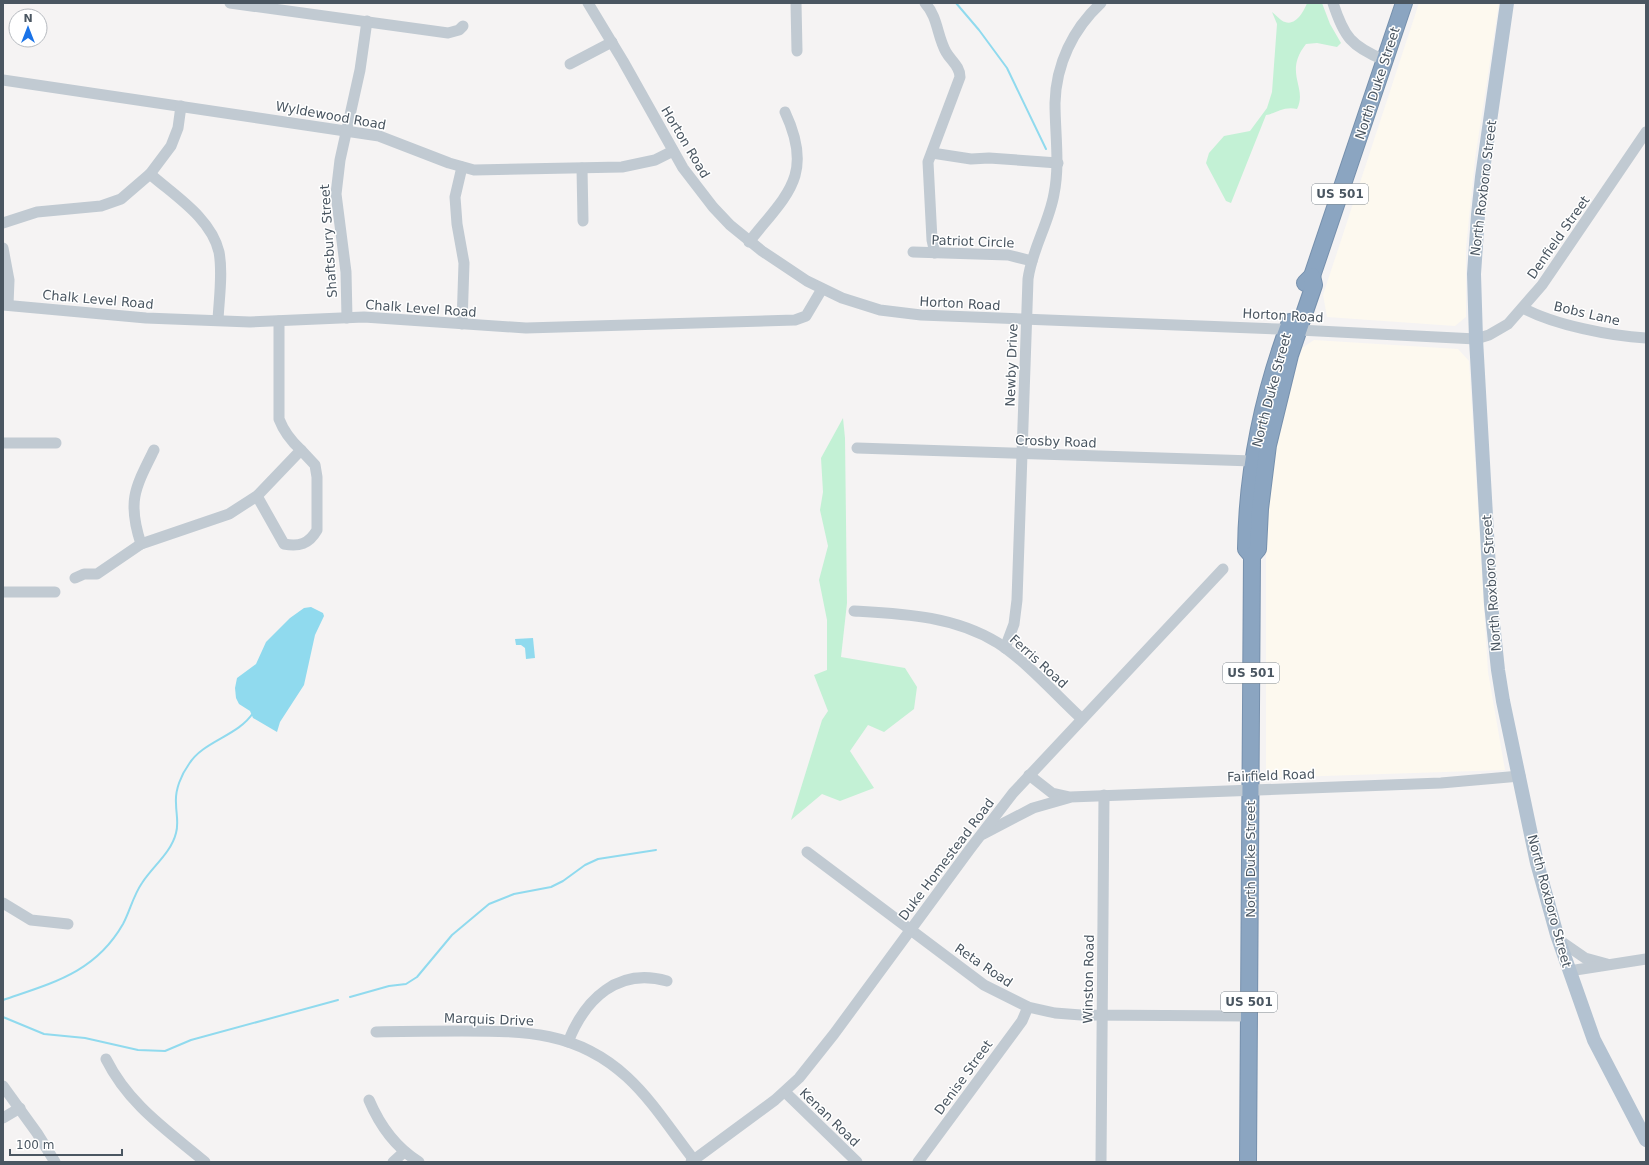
<svg xmlns="http://www.w3.org/2000/svg" width="1649" height="1165" font-family="'DejaVu Sans',sans-serif">
  <style>
    .commercial { fill: #fdf9ef }
    .green { fill: #c3f1d5 }
    .water { fill: #90daee }
    .lines { fill: none; stroke-linecap: round; stroke-linejoin: round }
    .stream { stroke: #90daee; stroke-width: 2 }
    .highway-casing { stroke: #7690ad; stroke-width: 18 }
    .minor { stroke: #c1cad2; stroke-width: 11 }
    .major { stroke: #b3c2d1; stroke-width: 14 }
    .highway { stroke: #8ba5c1; stroke-width: 16 }
    .labels { text-anchor: middle; stroke-width: 3; stroke-linejoin: round; paint-order: stroke }
    .shield { fill: #fff; stroke: #808990; stroke-width: 1 }
    .shield-label { font-size: 12px; font-weight: bold; fill: #4a5661 }
    .street-label { font-size: 13px; fill: #4a5661; stroke: #fff }
  </style>
  <rect width="100%" height="100%" fill="#f5f3f3"/>
  <g class="commercial">
    <polygon points="1419,3 1499,3 1475,159 1466,248 1466,317 1455,326 1327,317 1323,295"/>
    <polygon points="1314,340 1458,349 1469,361 1488,672 1505,770 1266,778 1266,521 1275,452 1284,411 1302,348"/>
  </g>
  <g class="green">
    <path d="M1307 3H1322L1330 24 1341 43 1337 47 1317 43 1306 44C1283 73 1308 87 1297 109 1284 106 1277 113 1266 115L1231 203 1226 201 1209 169 1206 163 1209 153 1224 136 1250 131 1267 108 1272 92 1277 24 1272 12C1276 15 1281 21 1285 22 1296 26 1304 11 1307 3Z"/>
    <polygon points="843,418 845,438 847,603 841,657 905,668 917,687 914,709 884,732 868,725 850,751 874,788 840,801 822,794 791,820 822,720 828,711 814,675 827,670 827,620 819,580 828,546 820,510 823,492 821,458"/>
  </g>
  <g class="water">
    <polygon points="311,607 323,613 324,616 315,635 304,685 280,722 277,732 253,718 250,711 239,704 236,698 235,688 237,678 256,664 266,642 290,618 304,608"/>
    <polygon points="533,638 535,658 526,659 525,648 521,645 516,645 515,639"/>
  </g>
  <g class="lines">
    <g class="stream">
      <polyline points="956,3 979,30 1007,68 1046,149"/>
      <polyline points="350,997 389,986 406,984 417,977 452,935 489,904 514,894 551,887 563,881 585,865 598,859 656,850"/>
      <path d="M3 1000C52 983 95 973 123 924 130 911 133 896 142 883 153 866 171 853 176 833 179 823 176 814 176 803 175 790 181 775 189 764 203 741 238 736 253 713"/>
      <polyline points="3,1017 44,1034 85,1038 138,1050 165,1051 191,1040 338,1000"/>
    </g>
    <g class="highway-casing">
      <g id="highway">
        <polyline points="1305,283 1312,276 1404,3"/>
        <path d="M1252 556 1246 549C1247 471 1263 394 1290 322"/>
        <polyline points="1248,1162 1252,556 1258,549 1260,509 1268,445 1290,355 1314,285 1312,276"/>
      </g>
    </g>
    <g class="minor">
      <polyline points="230,3 448,33 459,30 463,26"/>
      <polyline points="588,3 623,61 683,168 713,207 730,225 762,251 807,281 842,298 880,310 921,315 1279,329 1476,339 1489,335 1508,324 1542,285 1646,132"/>
      <polyline points="796,3 797,51"/>
      <path d="M925 3C938 17 937 36 946 52 951 61 960 66 960 77L928 162 932 240 935 253"/>
      <path d="M1333 3C1344 37 1351 46 1384 60"/>
      <polyline points="570,64 612,42"/>
      <polyline points="3,80 379,136 449,163 474,170 622,167 655,160 673,151"/>
      <polyline points="932,153 971,159 989,158 1058,163"/>
      <polyline points="462,167 455,197 457,224 464,263 462,324"/>
      <polyline points="582,168 583,221"/>
      <path d="M150 174C175 196 211 218 219 252 223 273 219 299 218 320"/>
      <polyline points="3,223 37,212 101,206 121,199 150,174 171,146 178,128 181,106"/>
      <path d="M749 242C786 195 815 176 785 112"/>
      <polyline points="3,248 9,280 8,305"/>
      <polyline points="913,252 1008,255 1032,261"/>
      <polyline points="3,305 146,318 250,322 364,317 526,328 795,320 806,316 822,289"/>
      <path d="M1523 308C1554 325 1611 336 1646 338"/>
      <polyline points="347,318 346,272 336,194 340,160 360,70 367,21"/>
      <polyline points="3,443 56,443"/>
      <polyline points="857,448 1253,461"/>
      <path d="M257 496 284 544C299 547 309 544 317 530V477L315 465 301 450"/>
      <path d="M141 544C127 501 135 488 154 450"/>
      <path d="M75 578 84 574H97L141 544 229 514 257 496 301 450C291 441 284 432 279 419V321"/>
      <polyline points="3,592 55,592"/>
      <path d="M854 611C905 614 954 616 998 643 1026 661 1057 696 1082 719"/>
      <path d="M1005 648 1014 624 1017 600 1028 279C1032 249 1049 223 1054 194 1060 164 1055 134 1055 103 1056 64 1073 29 1101 3"/>
      <polyline points="1029,775 1052,793 1070,797 1441,783 1520,776"/>
      <polyline points="983,834 1033,808 1068,798"/>
      <polyline points="807,852 984,985 1028,1007 1055,1013 1081,1015 1249,1016"/>
      <polyline points="3,903 31,920 68,924"/>
      <polyline points="1559,940 1585,958 1607,964"/>
      <polyline points="1569,971 1646,959"/>
      <path d="M376 1032C405 1031 433 1031 462 1031 525 1031 577 1031 627 1077 653 1101 672 1132 694 1160"/>
      <path d="M568 1042C585 999 618 967 667 981"/>
      <path d="M106 1059C129 1105 167 1130 205 1162"/>
      <polyline points="3,1086 37,1133 55,1162"/>
      <polyline points="785,1092 857,1162"/>
      <path d="M369 1100C380 1126 395 1147 419 1162"/>
      <polyline points="3,1118 20,1108"/>
      <polyline points="393,1162 404,1152"/>
      <polyline points="691,1162 775,1100 799,1078 834,1034 970,849 1013,793 1223,569"/>
      <polyline points="918,1162 1022,1021 1028,1007"/>
      <polyline points="1101,1162 1104,795"/>
    </g>
    <polyline class="major" points="1507,3 1482,177 1478,215 1474,274 1476,339 1491,604 1498,670 1503,701 1537,863 1557,935 1594,1040 1646,1140"/>
    <use href="#highway" class="highway"/>
  </g>
  <g class="labels">
    <g class="shield">
      <rect x="1312" y="184" width="56" height="20" rx="3"/>
      <rect x="1223" y="663" width="56" height="20" rx="3"/>
      <rect x="1221" y="992" width="56" height="20" rx="3"/>
    </g>
    <g class="shield-label">
      <text x="1340" y="198">US 501</text>
      <text x="1251" y="677">US 501</text>
      <text x="1249" y="1006">US 501</text>
    </g>
    <g class="street-label">
      <text transform="translate(1377 83) rotate(-72)" y="5">North Duke Street</text>
      <text transform="translate(331 115) rotate(10)" y="5">Wyldewood Road</text>
      <text transform="translate(686 142) rotate(59)" y="5">Horton Road</text>
      <text transform="translate(1483 188) rotate(-83)" y="5">North Roxboro Street</text>
      <text transform="translate(1558 237) rotate(-55)" y="5">Denfield Street</text>
      <text transform="translate(328 241) rotate(-94)" y="5">Shaftsbury Street</text>
      <text transform="translate(973 241) rotate(2)" y="5">Patriot Circle</text>
      <text transform="translate(98 299) rotate(5)" y="5">Chalk Level Road</text>
      <text transform="translate(960 303) rotate(3)" y="5">Horton Road</text>
      <text transform="translate(421 308) rotate(4)" y="5">Chalk Level Road</text>
      <text transform="translate(1587 313) rotate(13)" y="5">Bobs Lane</text>
      <text transform="translate(1283 315) rotate(3)" y="5">Horton Road</text>
      <text transform="translate(1011 365) rotate(-88)" y="5">Newby Drive</text>
      <text transform="translate(1271 390) rotate(-75)" y="5">North Duke Street</text>
      <text transform="translate(1056 441) rotate(2)" y="5">Crosby Road</text>
      <text transform="translate(1491 583) rotate(-94)" y="5">North Roxboro Street</text>
      <text transform="translate(1039 661) rotate(42)" y="5">Ferris Road</text>
      <text transform="translate(1271 775) rotate(-2)" y="5">Fairfield Road</text>
      <text transform="translate(946 859) rotate(-53)" y="5">Duke Homestead Road</text>
      <text transform="translate(1250 859) rotate(-90)" y="5">North Duke Street</text>
      <text transform="translate(1550 901) rotate(75)" y="5">North Roxboro Street</text>
      <text transform="translate(984 965) rotate(34)" y="5">Reta Road</text>
      <text transform="translate(1088 979) rotate(-89)" y="5">Winston Road</text>
      <text transform="translate(489 1019) rotate(2)" y="5">Marquis Drive</text>
      <text transform="translate(963 1077) rotate(-54)" y="5">Denise Street</text>
      <text transform="translate(830 1117) rotate(44)" y="5">Kenan Road</text>
    </g>
  </g>
  <rect width="1649" height="1165" fill="none" stroke="#4a5661" stroke-width="8"/>
  <g transform="translate(28 28)"><circle r="19" fill="#ffffff" stroke="#b7bbc0"/>
  <path d="M0-3L7 15L0 10L-7 15Z" fill="#1a73e8"/>
  <text y="-6" font-size="11" font-weight="bold" text-anchor="middle" fill="#4a5661">N</text>
  </g>
  <path d="M10 1149v6h112v-6" fill="none" stroke="#4a5661" stroke-width="2"/>
  <text x="16" y="1149" font-size="12" fill="#4a5661" stroke="#ffffff" stroke-width="3" paint-order="stroke">100 m</text>
</svg>
